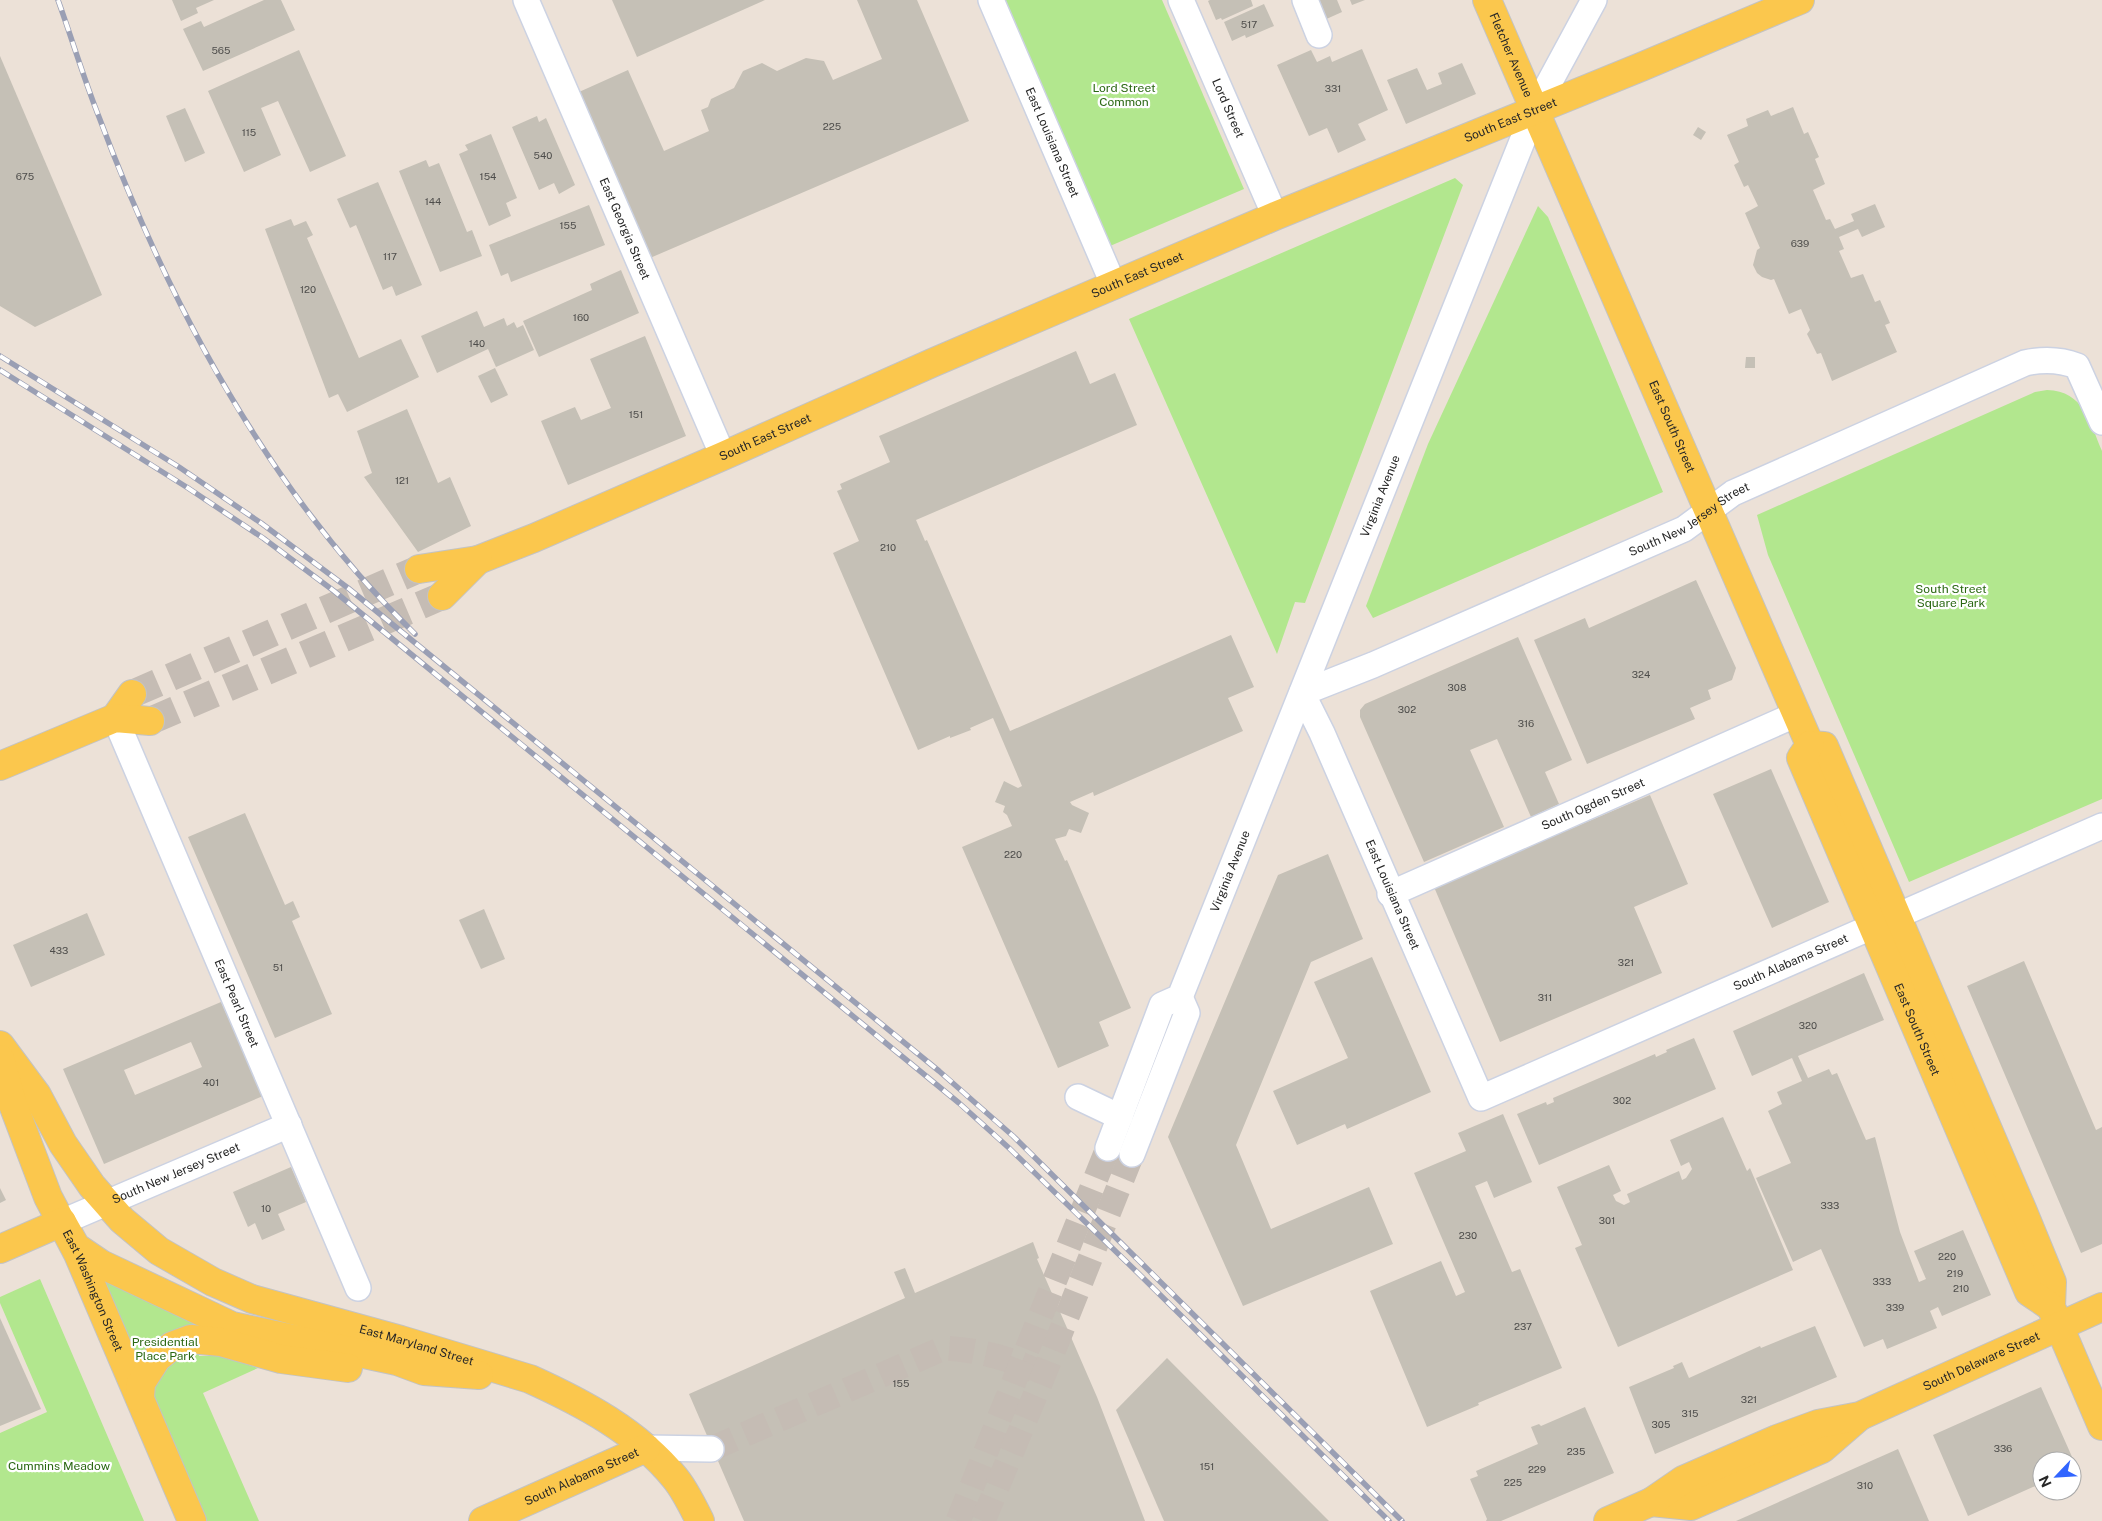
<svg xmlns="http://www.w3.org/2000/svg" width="2102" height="1521" font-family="'Public Sans',sans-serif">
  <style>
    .green { fill: #b2e78e }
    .building { fill: #c5c0b6; fill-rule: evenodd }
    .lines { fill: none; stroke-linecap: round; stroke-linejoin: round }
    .minor-tunnel { stroke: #c5bcb4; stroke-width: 25; stroke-dasharray: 25 12; stroke-linecap: butt }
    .major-tunnel { stroke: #c5bcb4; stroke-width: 28; stroke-dasharray: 28 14; stroke-linecap: butt }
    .minor-casing { stroke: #ccd2e2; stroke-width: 28 }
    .major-casing { stroke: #c3c3c3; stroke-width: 30 }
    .minor { stroke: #fff; stroke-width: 25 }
    .major { stroke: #fbc74d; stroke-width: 28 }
    .rail-casing { stroke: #9a9fb4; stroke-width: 5.5 }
    .rail { stroke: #fff; stroke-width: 4; stroke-dasharray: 11; stroke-linecap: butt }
    .labels { text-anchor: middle; stroke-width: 4.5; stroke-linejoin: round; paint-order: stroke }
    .number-label { font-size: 10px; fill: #4e4d4b }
    .street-label { font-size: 12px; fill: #272727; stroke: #fff }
    .park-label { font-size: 12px; fill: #2b6813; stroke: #fff }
  </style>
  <rect width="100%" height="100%" fill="#ece1d7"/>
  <g class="green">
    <polygon points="1004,0 1162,0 1244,189 1110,246"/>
    <polygon points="1455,178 1463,185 1305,603 1295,602 1277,654 1129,319"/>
    <polygon points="1538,206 1548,217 1663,492 1373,618 1366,606 1428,444"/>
    <path d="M2047 390C2084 391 2090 423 2102 451V799L1909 882 1768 555 1757 515 2035 392Z"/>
    <polygon points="102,1278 193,1323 199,1356 222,1356 258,1368 203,1393 259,1521 207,1521 150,1394"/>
    <polygon points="40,1279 144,1521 0,1521 0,1433 47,1412 0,1303 0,1297"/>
  </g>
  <g class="building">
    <polygon points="172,0 214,0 196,8 198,13 181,21"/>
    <polygon points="264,0 281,0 295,30 203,71 183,29 201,21 204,27"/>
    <polygon points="612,0 765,0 637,57"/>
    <polygon points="857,0 917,0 969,121 650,258 579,92 628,70 664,151 709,131 701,110 708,107 711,99 734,88 743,71 762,63 777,71 806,58 824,61 833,80 882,59"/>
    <polygon points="1210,0 1251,0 1253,6 1222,20 1221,18 1216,20 1208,1"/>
    <polygon points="1313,0 1337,0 1342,12 1322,21"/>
    <polygon points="1350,0 1365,0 1352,5"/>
    <polygon points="1264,4 1274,26 1246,38 1245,35 1232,41 1224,22"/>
    <polygon points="1362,49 1388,110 1358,124 1366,140 1338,153 1327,128 1309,136 1277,65 1311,50 1317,62 1330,56 1332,62"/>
    <polygon points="299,50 346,156 310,172 278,101 261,108 281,155 244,172 208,91"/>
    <polygon points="0,56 102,295 35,327 0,306"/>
    <polygon points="1462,63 1476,94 1406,124 1387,80 1417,68 1427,90 1442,84 1438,73"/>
    <polygon points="1793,107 1804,134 1808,132 1819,157 1815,159 1825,184 1813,190 1826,220 1830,219 1835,229 1854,221 1851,214 1875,204 1885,227 1862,237 1858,229 1839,237 1844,249 1839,251 1851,278 1863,274 1875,302 1880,300 1890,323 1885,325 1897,352 1832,381 1821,353 1817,354 1807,334 1810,330 1801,309 1789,314 1774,279 1771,280 1762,277 1757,273 1753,265 1757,250 1760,248 1745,213 1758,206 1748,185 1744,187 1734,165 1739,162 1727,135 1748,126 1746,119 1768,110 1771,116"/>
    <polygon points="185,108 205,153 185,162 166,116"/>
    <polygon points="537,116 539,122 546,118 575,185 559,194 554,183 539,190 512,127"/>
    <polygon points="1698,127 1706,132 1701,140 1693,135"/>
    <polygon points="491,134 517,198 506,203 511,216 489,226 459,154 468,150 465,145"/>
    <polygon points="426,160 429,167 439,163 467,232 472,230 482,256 440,272 399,171"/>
    <polygon points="378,182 422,285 396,296 392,286 383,290 356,225 350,228 337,199"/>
    <polygon points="589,205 605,245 511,282 508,273 501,276 489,245"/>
    <polygon points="291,219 294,226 306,221 313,235 307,238 359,358 401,339 419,377 347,412 338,394 329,398 265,229"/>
    <polygon points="621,270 639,313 539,357 523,321 592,290 590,284"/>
    <polygon points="477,311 484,327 504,318 507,326 514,322 517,328 523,325 534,350 496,367 488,349 437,373 421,336"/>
    <polygon points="645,336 686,436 568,485 541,421 575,407 581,420 611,408 590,359"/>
    <polygon points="1076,351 1090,384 1115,373 1137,425 916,520 925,541 927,540 1010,731 1231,635 1254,687 1228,698 1243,731 1094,796 1093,792 1070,802 1072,805 1089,813 1081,833 1069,829 1066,836 1055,839 1065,861 1067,860 1131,1008 1099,1022 1109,1046 1058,1068 962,847 1012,826 1007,815 1003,812 1005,806 995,802 1004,781 1018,788 1022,786 993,718 970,728 971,730 950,738 950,736 918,750 833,553 859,541 837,491 842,489 840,484 890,462 879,436"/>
    <polygon points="1746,357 1755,357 1755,368 1745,368"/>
    <polygon points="495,368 508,395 491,403 478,376"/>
    <polygon points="407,409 438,483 450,477 471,526 418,552 364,477 372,473 357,431"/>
    <polygon points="1696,580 1736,668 1732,680 1708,690 1711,699 1690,708 1695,719 1587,764 1534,640 1585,618 1589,628"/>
    <polygon points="1518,637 1572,760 1545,772 1559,804 1531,817 1497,739 1470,750 1504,827 1424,862 1360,717 1360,710 1365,704"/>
    <polygon points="1771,769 1829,902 1772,928 1713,794"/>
    <polygon points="1650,795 1688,884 1634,907 1662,973 1500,1042 1434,887"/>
    <polygon points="245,813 285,905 293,901 300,917 292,921 332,1014 275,1038 188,837"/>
    <polygon points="1328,854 1363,939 1311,962 1236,1145 1271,1229 1369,1187 1393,1244 1243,1306 1168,1137 1278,875"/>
    <polygon points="484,909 505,959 481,969 459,920"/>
    <polygon points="87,913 105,955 31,987 13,945"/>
    <polygon points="1372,957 1431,1092 1347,1129 1345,1124 1297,1145 1273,1091 1348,1058 1314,982"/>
    <polygon points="2024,961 2096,1130 2102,1127 2102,1244 2081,1253 1967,986"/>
    <polygon points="1864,973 1884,1020 1798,1056 1808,1078 1829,1069 1832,1075 1837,1073 1866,1140 1875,1137 1900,1232 1919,1282 1926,1279 1914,1251 1963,1230 1991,1295 1942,1316 1938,1307 1930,1311 1937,1328 1887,1349 1883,1339 1864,1347 1821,1249 1793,1262 1756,1178 1791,1163 1768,1111 1782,1104 1777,1092 1802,1081 1792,1058 1752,1076 1733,1031"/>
    <path d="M221 1002 263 1096 104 1164 63 1069ZM191 1042 202 1067 135 1095 124 1070Z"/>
    <polygon points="1694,1038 1716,1089 1539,1165 1517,1114 1546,1102 1547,1105 1554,1102 1553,1098 1655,1054 1656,1057 1667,1052 1666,1050"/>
    <polygon points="1503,1114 1532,1182 1494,1198 1487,1181 1475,1186 1512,1272 1520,1269 1562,1368 1478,1403 1479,1405 1427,1427 1370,1291 1441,1261 1456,1296 1465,1292 1414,1173 1466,1151 1458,1133"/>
    <polygon points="1723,1117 1747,1171 1750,1168 1793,1270 1618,1347 1575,1248 1582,1245 1557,1187 1609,1165 1621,1191 1613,1195 1616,1201 1624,1205 1630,1202 1627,1194 1679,1171 1682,1180 1686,1178 1692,1169 1689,1162 1681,1166 1670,1140"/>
    <polygon points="291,1167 306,1202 278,1214 285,1230 262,1240 255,1223 248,1227 233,1192"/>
    <polygon points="0,1188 6,1200 0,1203"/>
    <polygon points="1033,1242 1039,1258 1037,1259 1097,1397 1145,1521 744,1521 689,1394 905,1298 894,1272 905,1268 915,1293"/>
    <polygon points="0,1318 41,1409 0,1426"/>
    <polygon points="1815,1326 1837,1377 1655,1454 1629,1387 1674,1368 1673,1366 1682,1362 1689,1378 1760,1346 1761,1348"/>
    <polygon points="1167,1358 1329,1521 1164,1521 1116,1410"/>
    <polygon points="2041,1387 2077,1468 2072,1470 2072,1461 2042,1461 2042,1483 1968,1516 1933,1435"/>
    <polygon points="1585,1407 1614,1473 1501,1521 1486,1521 1487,1519 1470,1479 1478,1476 1476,1471 1538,1444 1531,1427 1539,1424 1541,1426"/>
    <polygon points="1898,1449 1929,1521 1736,1521"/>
  </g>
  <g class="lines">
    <g class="minor-tunnel">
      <path d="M711 1449 944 1348C977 1350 1005 1357 1034 1370"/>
      <polyline points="958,1521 1108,1148"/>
      <polyline points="983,1521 1044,1374 1132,1154"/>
    </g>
    <g class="major-tunnel">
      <polyline points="132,694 419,569"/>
      <polyline points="150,721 442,596"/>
    </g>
    <g class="minor-casing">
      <g id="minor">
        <path id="s1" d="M526 0 723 456"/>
        <path id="s2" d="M991 0 1114 286"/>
        <path id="s3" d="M1181 0 1275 216"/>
        <polyline points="1305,0 1319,35"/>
        <path id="s4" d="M1302 693 1322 733 1481 1098 2102 826"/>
        <path id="s5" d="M1302 693 1373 665 1684 529 1733 493 2025 363C2043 359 2059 359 2077 366L2102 422"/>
        <path id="s6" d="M115 718 358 1288"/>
        <path id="s7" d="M1390 894 1797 714"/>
        <polyline points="1078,1097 1120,1117"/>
        <path id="s8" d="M1108 1148 1162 1005 1180 997 1535 109 1594 0"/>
        <polyline points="1132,1154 1187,1013 1180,997"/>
        <path id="s9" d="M62 1222 289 1125"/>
        <polyline points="646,1448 711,1449"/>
      </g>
    </g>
    <g class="major-casing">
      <g id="major">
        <path id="s10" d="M1487 0 1810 745"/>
        <path id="s11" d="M419 569 478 560 534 538 723 456 932 363 1275 216 1641 67 1800 0"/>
        <polyline points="442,596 478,560"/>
        <polyline points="115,718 132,694"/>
        <polyline points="1810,745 1824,746 2022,1209 2052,1282 2051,1307 2102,1426"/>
        <path id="s12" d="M1810 745 1801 758 2029 1292 2051 1307"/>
        <polyline points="0,766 115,718 150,721"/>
        <path id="s13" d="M0 1045 37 1095 63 1144 92 1186 122 1220 159 1251 213 1282 252 1299 401 1340 530 1379C583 1403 638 1432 675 1478 685 1490 693 1507 700 1521"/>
        <path id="s14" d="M0 1059 12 1102 48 1197 78 1254 192 1521"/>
        <polyline points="62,1222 76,1247 101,1264 232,1326 397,1361 424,1371 479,1375"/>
        <polyline points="0,1249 62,1222"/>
        <polyline points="140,1398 141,1383 157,1358 172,1346 191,1339 221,1342 281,1359 348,1368"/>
        <polyline points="1651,1502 1691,1506 1822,1449 1859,1417"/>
        <path id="s15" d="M483 1521 646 1448"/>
        <path id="s16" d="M1608 1521 1651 1502 1683 1480 1777 1439 1818 1424 1860 1416 2102 1307"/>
      </g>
    </g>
    <use href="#minor" class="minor"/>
    <use href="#major" class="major"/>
    <g class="rail-casing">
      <g id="rail">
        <path d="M58 0C72 39 84 79 99 117 170 307 269 492 415 634"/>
        <polyline points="0,356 179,467 261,523 348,588 939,1071 1013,1136 1402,1521"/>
        <polyline points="0,370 188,488 263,538 334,591 959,1103 1009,1148 1139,1274 1389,1521"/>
      </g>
    </g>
    <use href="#rail" class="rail"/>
  </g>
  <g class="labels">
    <g class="number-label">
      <text x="1249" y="28">517</text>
      <text x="221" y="54">565</text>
      <text x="1333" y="92">331</text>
      <text x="832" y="130">225</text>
      <text x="249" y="136">115</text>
      <text x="543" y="159">540</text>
      <text x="25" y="180">675</text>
      <text x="488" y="180">154</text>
      <text x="433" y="205">144</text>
      <text x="568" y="229">155</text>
      <text x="1800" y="247">639</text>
      <text x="390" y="260">117</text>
      <text x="308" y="293">120</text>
      <text x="581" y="321">160</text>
      <text x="477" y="347">140</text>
      <text x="636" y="418">151</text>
      <text x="402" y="484">121</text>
      <text x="888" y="551">210</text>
      <text x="1641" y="678">324</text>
      <text x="1457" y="691">308</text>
      <text x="1407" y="713">302</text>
      <text x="1526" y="727">316</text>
      <text x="1013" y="858">220</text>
      <text x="59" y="954">433</text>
      <text x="1626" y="966">321</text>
      <text x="278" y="971">51</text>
      <text x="1545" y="1001">311</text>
      <text x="1808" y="1029">320</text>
      <text x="211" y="1086">401</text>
      <text x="1622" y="1104">302</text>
      <text x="1830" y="1209">333</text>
      <text x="266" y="1212">10</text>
      <text x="1607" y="1224">301</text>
      <text x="1468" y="1239">230</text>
      <text x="1947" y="1260">220</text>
      <text x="1955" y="1277">219</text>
      <text x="1882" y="1285">333</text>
      <text x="1961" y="1292">210</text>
      <text x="1895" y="1311">339</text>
      <text x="1523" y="1330">237</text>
      <text x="901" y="1387">155</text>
      <text x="1749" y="1403">321</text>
      <text x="1690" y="1417">315</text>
      <text x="1661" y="1428">305</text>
      <text x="2003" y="1452">336</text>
      <text x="1576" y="1455">235</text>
      <text x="1207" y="1470">151</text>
      <text x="1537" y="1473">229</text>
      <text x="1513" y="1486">225</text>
      <text x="1865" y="1489">310</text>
    </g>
    <g class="street-label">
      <text dy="4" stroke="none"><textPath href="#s10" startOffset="60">Fletcher Avenue</textPath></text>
      <text dy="4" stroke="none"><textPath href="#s3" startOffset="118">Lord Street</textPath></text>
      <text dy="4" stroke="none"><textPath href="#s11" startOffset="1182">South East Street</textPath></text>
      <text dy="4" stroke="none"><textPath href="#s2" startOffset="155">East Louisiana Street</textPath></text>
      <text dy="4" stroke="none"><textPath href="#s1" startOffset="249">East Georgia Street</textPath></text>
      <text dy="4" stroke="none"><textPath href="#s11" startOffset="778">South East Street</textPath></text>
      <text dy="4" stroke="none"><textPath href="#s10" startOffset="465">East South Street</textPath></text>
      <text dy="4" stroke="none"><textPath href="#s11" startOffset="372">South East Street</textPath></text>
      <text dy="4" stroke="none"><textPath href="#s8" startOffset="712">Virginia Avenue</textPath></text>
      <text dy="4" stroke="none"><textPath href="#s5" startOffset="425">South New Jersey Street</textPath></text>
      <text dy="4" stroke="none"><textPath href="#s7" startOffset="222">South Ogden Street</textPath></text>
      <text dy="4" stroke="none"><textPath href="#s8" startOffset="308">Virginia Avenue</textPath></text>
      <text dy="4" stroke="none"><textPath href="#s4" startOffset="221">East Louisiana Street</textPath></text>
      <text dy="4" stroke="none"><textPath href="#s4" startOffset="781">South Alabama Street</textPath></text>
      <text dy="4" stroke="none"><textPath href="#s6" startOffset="310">East Pearl Street</textPath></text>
      <text dy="4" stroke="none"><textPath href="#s12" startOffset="311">East South Street</textPath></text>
      <text dy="4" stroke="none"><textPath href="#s9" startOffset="124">South New Jersey Street</textPath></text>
      <text dy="4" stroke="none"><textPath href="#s14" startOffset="250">East Washington Street</textPath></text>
      <text dy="4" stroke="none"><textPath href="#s13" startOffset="538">East Maryland Street</textPath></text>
      <text dy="4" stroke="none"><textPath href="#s16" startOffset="408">South Delaware Street</textPath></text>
      <text dy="4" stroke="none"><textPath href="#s15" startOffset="108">South Alabama Street</textPath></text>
    </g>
    <g class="park-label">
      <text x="1124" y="92">Lord Street<tspan x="1124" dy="14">Common</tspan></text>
      <text x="1951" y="593">South Street<tspan x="1951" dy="14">Square Park</tspan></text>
      <text x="165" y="1346">Presidential<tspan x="165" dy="14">Place Park</tspan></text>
      <text x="59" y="1470">Cummins Meadow</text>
    </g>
  </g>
  <g transform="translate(2057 1476) rotate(245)"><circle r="24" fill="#ffffff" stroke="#a9a9a9"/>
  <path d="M0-4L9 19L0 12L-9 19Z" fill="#3165ff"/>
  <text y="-8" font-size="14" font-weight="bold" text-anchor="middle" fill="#272727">N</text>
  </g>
</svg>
